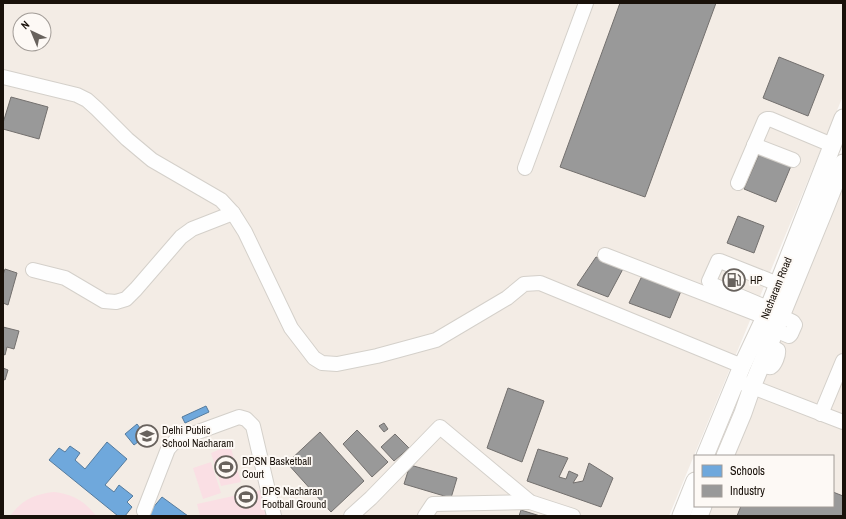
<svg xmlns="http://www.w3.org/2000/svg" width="846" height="519" font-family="'Archivo Narrow',sans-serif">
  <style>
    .built { fill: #f3ece5; fill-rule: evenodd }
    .green { fill: #fadfe4 }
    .schools { fill: #6fa8dc; stroke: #557b9d }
    .industry { fill: #999; stroke: #73706e }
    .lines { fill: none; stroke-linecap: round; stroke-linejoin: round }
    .minor-casing { stroke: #d4d0ca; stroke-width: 16 }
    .major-casing { stroke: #d4d0ca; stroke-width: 19 }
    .minor { stroke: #fefefe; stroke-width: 14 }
    .major { stroke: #fefefe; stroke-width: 17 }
    .labels { text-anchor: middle; stroke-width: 4; stroke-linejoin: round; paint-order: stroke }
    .poi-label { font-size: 11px; fill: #19110a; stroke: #fdf9f5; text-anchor: start }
    .street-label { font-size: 11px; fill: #19110a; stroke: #fdf9f5 }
  </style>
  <rect width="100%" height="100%" fill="#fbf9f7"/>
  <g class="built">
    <path d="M3 3H843V96L669 516H3ZM20 20H44V44H20Z"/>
    <polygon points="843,177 843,516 708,516 712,506 833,506 833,456 732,456"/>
  </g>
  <g class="green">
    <polygon points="230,445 241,482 221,486 211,453"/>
    <polygon points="211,462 221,493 203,499 193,468"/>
    <polygon points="261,490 267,516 200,516 197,504"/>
    <path d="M54 492C72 494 85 501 96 516H10C22 500 34 494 54 492Z"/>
  </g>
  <g class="schools">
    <polygon points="206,406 209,412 185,423 182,417"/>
    <polygon points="137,424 146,436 134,445 125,434"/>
    <polygon points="107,442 127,459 105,485 114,492 119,485 133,496 127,502 132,507 125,516 118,516 49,460 59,448 65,452 70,446 80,453 75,460 85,469"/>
    <polygon points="162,497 188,516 146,516"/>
  </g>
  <g class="industry">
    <polygon points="620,3 716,3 645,197 560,167"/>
    <polygon points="779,57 824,75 808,116 763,98"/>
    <polygon points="11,97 48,107 39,139 3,129 3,123"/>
    <polygon points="760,152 791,166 776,202 744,189"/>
    <polygon points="738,216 764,226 754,253 727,243"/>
    <polygon points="596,257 624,267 608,297 577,285"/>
    <polygon points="5,269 17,273 8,305 3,303 3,275"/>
    <polygon points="642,276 681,291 670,318 629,303"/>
    <polygon points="3,327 19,331 14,349 7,347 5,355 3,354"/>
    <polygon points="3,368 8,370 5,380 3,379"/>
    <polygon points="508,388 544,401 522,462 487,448"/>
    <polygon points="384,423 388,429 384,432 379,426"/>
    <polygon points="357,430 388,462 372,477 343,444"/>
    <polygon points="320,432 364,481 331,512 287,463"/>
    <polygon points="395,434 409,448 394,461 381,447"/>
    <polygon points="538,449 568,458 559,477 566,479 569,471 578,475 573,483 583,481 589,463 613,478 601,507 527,481"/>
    <polygon points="410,465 457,478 451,498 404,484"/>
    <polygon points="833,492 843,496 843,516 737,516 741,506 833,506"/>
    <polygon points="521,510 540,516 519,516"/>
  </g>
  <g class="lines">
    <g class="minor-casing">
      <g id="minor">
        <polyline points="3,77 77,95 87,100 97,109 127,139 152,160 221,200 233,213 245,232 291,328 314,358 322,363 337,364 377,356 436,340 507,298 524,284 540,283 742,366"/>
        <polyline points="754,145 793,160"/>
        <polyline points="525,168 586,3"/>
        <polyline points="738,183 765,120 767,119 770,119 832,145"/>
        <polyline points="605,255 765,317"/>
        <polyline points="33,270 65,278 104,301 116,302 126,299 136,289 181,237 192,229 233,213"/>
        <polyline points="768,308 711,284 709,281 718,261 720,261 778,284"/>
        <polyline points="775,330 789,336 791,334 795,325 793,322 781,316"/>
        <path d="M761 365C764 365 768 368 771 367 775 365 779 354 778 350L769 345"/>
        <polyline points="742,383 843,422"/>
        <polyline points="821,414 843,361"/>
        <polyline points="144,511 168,449 176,440 239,417 246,419 253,426 274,516"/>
        <polyline points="351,516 371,498 440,427 530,502 573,516"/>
        <polyline points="425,516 433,504 530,502"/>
      </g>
    </g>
    <g class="major-casing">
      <g id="major">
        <polyline points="705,456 742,366 765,317 778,284 843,118"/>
        <polyline points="725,456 743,413 752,387 826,206 843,163"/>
        <polyline points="681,516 695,481"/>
        <polyline points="699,516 703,506"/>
      </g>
    </g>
    <use href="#minor" class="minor"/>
    <use href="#major" class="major"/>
  </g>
  <defs>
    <g id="fuel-ring" transform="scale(1.15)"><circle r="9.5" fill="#fdf9f5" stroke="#68625d" stroke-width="1.5"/><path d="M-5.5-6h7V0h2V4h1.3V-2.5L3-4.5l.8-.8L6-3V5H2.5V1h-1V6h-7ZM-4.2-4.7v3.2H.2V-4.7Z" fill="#68625d"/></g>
    <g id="school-ring" transform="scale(1.15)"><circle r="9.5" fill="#fdf9f5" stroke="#68625d" stroke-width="1.5"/><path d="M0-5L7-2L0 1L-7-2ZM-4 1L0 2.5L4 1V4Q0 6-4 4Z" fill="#68625d"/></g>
    <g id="stadium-ring" transform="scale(1.15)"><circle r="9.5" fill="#fdf9f5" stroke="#68625d" stroke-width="1.5"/><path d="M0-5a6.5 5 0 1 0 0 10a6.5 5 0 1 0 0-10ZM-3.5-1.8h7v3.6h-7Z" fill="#68625d"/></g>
  </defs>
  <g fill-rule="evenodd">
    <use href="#fuel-ring" x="734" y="280"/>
    <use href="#school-ring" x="147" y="436"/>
    <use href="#stadium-ring" x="226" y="467"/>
    <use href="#stadium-ring" x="246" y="497"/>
  </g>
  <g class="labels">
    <g class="poi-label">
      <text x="750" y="284">HP</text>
      <text x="162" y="434">Delhi Public<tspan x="162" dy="13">School Nacharam</tspan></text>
      <text x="242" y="465">DPSN Basketball<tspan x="242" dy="13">Court</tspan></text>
      <text x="262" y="495">DPS Nacharan<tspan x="262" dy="13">Football Ground</tspan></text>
    </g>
    <g class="street-label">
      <text transform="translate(776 288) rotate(-68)" y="4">Nacharam Road</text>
    </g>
  </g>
  <rect width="846" height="519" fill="none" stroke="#19110a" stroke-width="8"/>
  <rect x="694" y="455" width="140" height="52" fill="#fdf9f5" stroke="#a29c97"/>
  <rect x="702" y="465" width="20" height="12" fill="#6fa8dc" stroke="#a29c97"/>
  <text x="730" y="475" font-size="12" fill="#19110a">Schools</text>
  <rect x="702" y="485" width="20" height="12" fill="#999999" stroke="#a29c97"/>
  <text x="730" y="495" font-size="12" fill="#19110a">Industry</text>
  <g transform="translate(32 32) rotate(316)"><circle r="19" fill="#fdf9f5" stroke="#a29c97"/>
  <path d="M0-3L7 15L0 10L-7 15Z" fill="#68625d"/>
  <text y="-6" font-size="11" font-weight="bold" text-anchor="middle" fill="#19110a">N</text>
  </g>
</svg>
